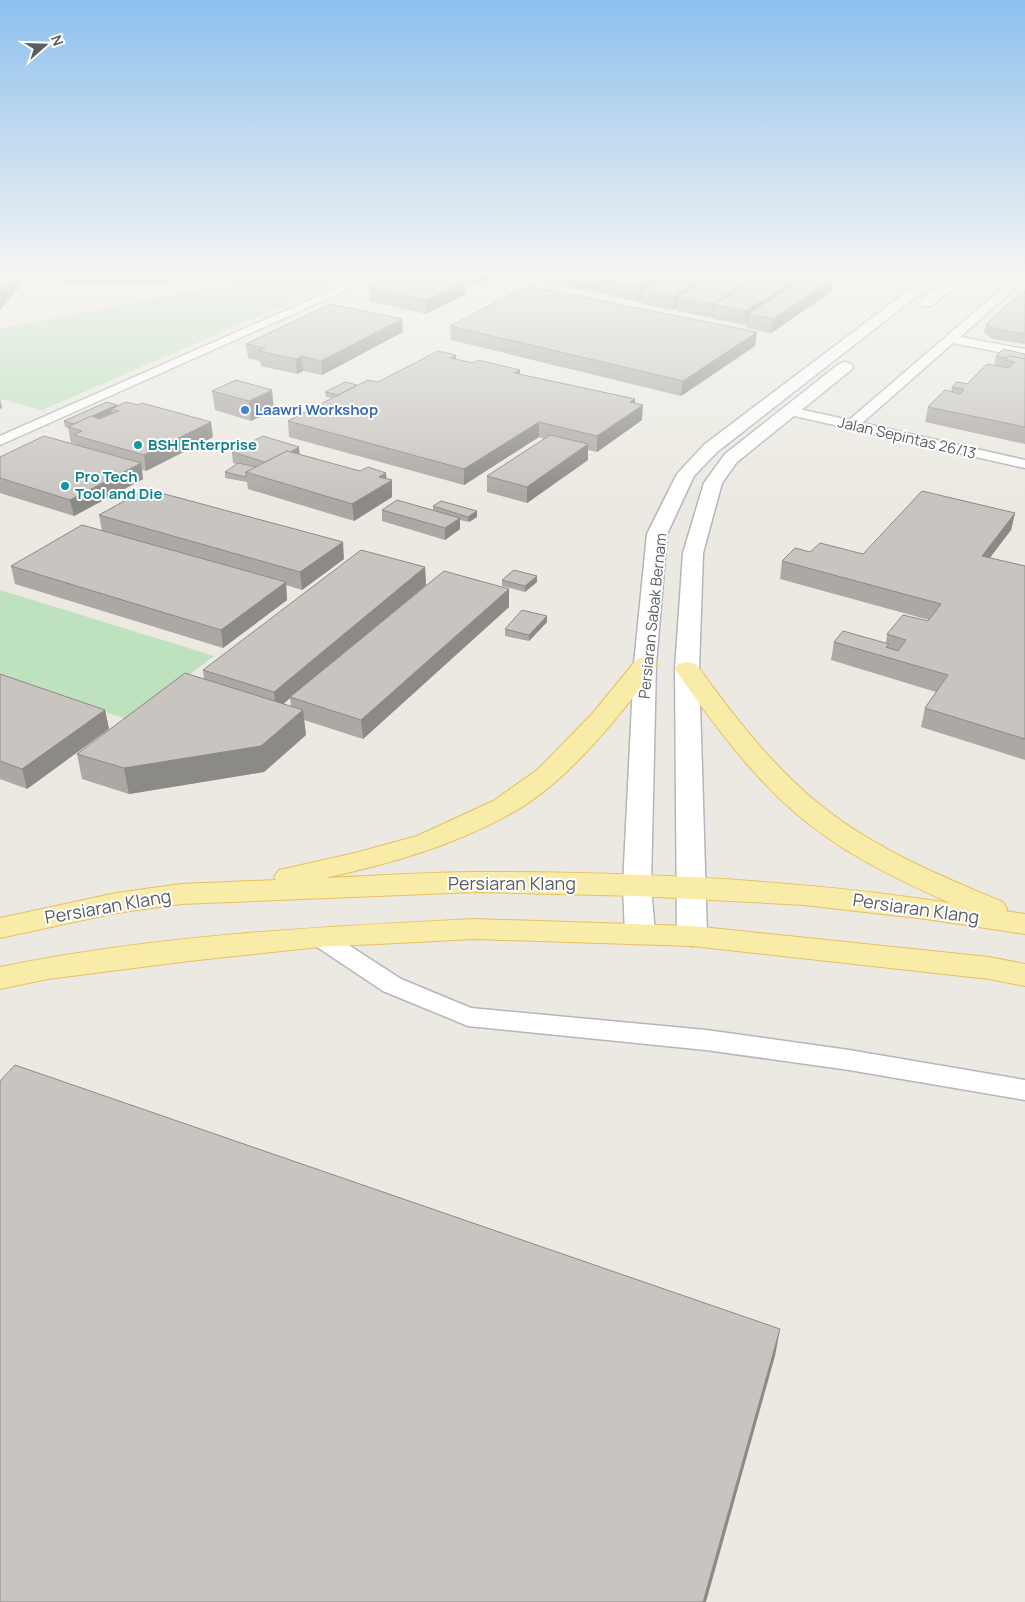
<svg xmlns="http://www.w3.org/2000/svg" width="1025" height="1602" font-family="Manrope,sans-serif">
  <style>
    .green { fill: #bee1be }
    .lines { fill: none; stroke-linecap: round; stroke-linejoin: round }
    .minor-casing { stroke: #b3b6ba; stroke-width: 3 }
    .tertiary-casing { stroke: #b3b6ba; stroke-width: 3 }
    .primary-casing { stroke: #e6c05f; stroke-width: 2 }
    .minor { fill: #fff; fill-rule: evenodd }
    .tertiary { fill: #fff; fill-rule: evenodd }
    .primary { fill: #f8eca8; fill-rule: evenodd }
    .wall { fill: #aca9a5; fill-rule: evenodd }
    .shaded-wall { fill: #8c8a86 }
    .building { fill: #c8c5c0; stroke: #8c8a86 }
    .shop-dot { fill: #3f7fe0; stroke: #fff; stroke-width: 2 }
    .culture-dot { fill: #0f9aa8; stroke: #fff; stroke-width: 2 }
    .labels { text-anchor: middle; stroke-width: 4; stroke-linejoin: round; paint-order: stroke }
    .far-shop-label { font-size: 15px; font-weight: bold; fill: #366cbe; stroke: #fff; text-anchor: start }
    .far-street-label { font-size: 15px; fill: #595c60; stroke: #fff }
    .far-culture-label { font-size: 15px; font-weight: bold; fill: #0d838f; stroke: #fff; text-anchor: start }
    .street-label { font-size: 18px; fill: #595c60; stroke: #fff }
  </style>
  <rect width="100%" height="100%" fill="#ebe9e1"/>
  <g class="green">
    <polygon points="280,274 355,274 42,410 0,399 0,329"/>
    <polygon points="0,590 214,656 129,720 0,676"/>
  </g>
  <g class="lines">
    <g class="minor-casing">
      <g id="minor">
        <polygon points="369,274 383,274 0,445 0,436"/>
        <polygon points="1019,274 1025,274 1025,280 960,337 1025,349 1025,357 953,343 862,423 1025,460 1025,468 790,415 783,411 790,407 849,420"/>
        <polygon points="319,929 327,931 401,979 471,1008 706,1030 849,1050 1025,1080 1025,1100 849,1070 706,1050 468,1026 383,991 311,943 307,937 311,931"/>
      </g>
    </g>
    <g class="tertiary-casing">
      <g id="tertiary">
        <polygon points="930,274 945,274 717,452 694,476 667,534 656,664 651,886 655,934 650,941 640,944 630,941 625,934 623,886 634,664 647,534 677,474 705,444"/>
        <polygon points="955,274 970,274 931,306 921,306 919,303 921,300"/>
        <polygon points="845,362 851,364 853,367 851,370 737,462 722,483 703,553 699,669 707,936 702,943 692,946 682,943 677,936 675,669 683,553 704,483 725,454 839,364"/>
      </g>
    </g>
    <g class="primary-casing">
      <g id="primary">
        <path d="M645 657 653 659 657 664C623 714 565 784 512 813 453 846 390 864 325 878 376 876 426 872 477 872 634 872 794 879 950 903 894 878 838 851 792 810 746 769 710 719 675 669L678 664 687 662 696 664C731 712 767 760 813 799 868 846 936 874 1003 902L1007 909 1006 911 1025 914V934L926 919 804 905 637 896 476 892 181 904 116 913 0 938V918L116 893 181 884 276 880 274 877 279 870 355 853 417 836 493 801 537 770 592 714 637 659Z"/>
        <path d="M474 919 692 926 989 957 1025 964V986L989 979 692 946 474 939 319 947 189 961 48 979 0 989V967C155 935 316 927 474 919Z"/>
      </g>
    </g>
    <use href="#minor" class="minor"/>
    <use href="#tertiary" class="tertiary"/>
    <use href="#primary" class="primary"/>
  </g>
  <g class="wall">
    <polygon points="64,274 169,274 169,278 167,284 64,284 62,276"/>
    <polygon points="195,274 226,274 225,276 195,275"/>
    <polygon points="399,274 501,274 477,285 465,283 466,294 426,314 369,301 369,288"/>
    <polygon points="534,274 807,274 807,276 833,279 831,292 771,333 747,328 747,323 745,325 713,319 713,317 712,318 676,311 677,307 673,310 641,304 642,300 638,302 611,296 611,294 610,295 573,288 573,284 568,287 534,280"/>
    <polygon points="1025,289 1025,344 993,339 984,333 986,324 1023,293"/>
    <polygon points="402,319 403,332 322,375 303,371 297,374 261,366 260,361 248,358 246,344"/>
    <polygon points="450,326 755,346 681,396 451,340"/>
    <polygon points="1025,354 1025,444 925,422 928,407 951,392 952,387 967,384 994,366 996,356"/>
    <polygon points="456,355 456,359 473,363 520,370 520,374 635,399 635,403 642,420 597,452 588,450 588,460 527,503 487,492 487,476 544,439 539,437 464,485 289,437 288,421 332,398 326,397 325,392 378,382"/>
    <polygon points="236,380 274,410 251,421 215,410 212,391"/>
    <polygon points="117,405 117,406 213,437 146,471 142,470 143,479 74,516 0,493 0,457 76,445 76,444 71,443 68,428 65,427 64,421"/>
    <polygon points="232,452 300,454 360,471 386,473 386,479 392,480 392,497 354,521 248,489 247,482 225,478 225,472 237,464 233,463"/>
    <polygon points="433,506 477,511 477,517 469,522 460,520 460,529 445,540 382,521 382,510 433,510"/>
    <polygon points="1015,513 1011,530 990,558 1025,566 1025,760 921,727 925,708 936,692 831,660 834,642 886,643 887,634 928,621 929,620 780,579 782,561 863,554"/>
    <polygon points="99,515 344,559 302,590 286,585 287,600 223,648 15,584 11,566 102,531"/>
    <path d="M425 567 426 585 368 633 509 589V607L363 739 304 720 306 735 264 772 129 794 82 779 77 754 204 679 203 670ZM290 698 291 707 283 704Z"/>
    <polygon points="502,580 537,582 525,592 502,586"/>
    <polygon points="547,622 529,641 505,636 505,629"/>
    <polygon points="0,674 105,710 109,729 27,789 0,779"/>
  </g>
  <g class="shaded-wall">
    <polygon points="17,274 20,287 0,310 0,293"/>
    <polygon points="166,274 169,274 169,278 167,284"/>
    <polygon points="477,274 501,274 477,285"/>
    <polygon points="568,274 591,274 573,274 573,284 568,287"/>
    <polygon points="624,274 648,274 611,283 611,294 610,295 610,282"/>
    <polygon points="664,274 686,274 642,290 642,300 638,302 639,288"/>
    <polygon points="710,274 730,274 677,297 677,307 673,310 673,296"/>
    <polygon points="760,274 773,274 714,305 713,317 712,318 713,304"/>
    <polygon points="804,274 807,274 806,285 748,314 747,323 745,325 746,311"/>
    <polygon points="833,279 831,292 771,333 773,319"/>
    <polygon points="465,281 466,294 426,314 425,300"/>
    <polygon points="402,319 403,332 322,375 321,361"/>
    <polygon points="757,332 755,346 681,396 683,381"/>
    <polygon points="456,355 456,370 450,358"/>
    <polygon points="302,356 303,371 297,374 296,359"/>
    <polygon points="520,370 520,385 514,373"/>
    <polygon points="272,390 274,410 251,421 249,401"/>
    <polygon points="0,399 2,408 0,409"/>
    <polygon points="635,399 635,411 643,405 642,420 597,452 597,436 630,402"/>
    <polygon points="117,405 118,410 111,409 112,413 75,429 74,424"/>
    <polygon points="211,422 213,437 146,471 144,455"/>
    <polygon points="539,422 539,437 464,485 464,469"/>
    <polygon points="588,444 588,460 527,503 527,487"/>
    <polygon points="299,447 300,458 268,463"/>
    <polygon points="141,463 143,479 74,516 70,500"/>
    <polygon points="386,473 387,483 392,480 392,497 354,521 352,504 379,477"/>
    <polygon points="477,511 477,517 469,522 468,517"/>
    <polygon points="1015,513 1011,530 978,573 982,556"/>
    <polygon points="460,518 460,529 445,540 445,528"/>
    <polygon points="343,542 344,559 302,590 300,572"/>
    <polygon points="425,567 426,585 292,697 290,697 290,698 276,711 274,692"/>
    <polygon points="537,576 537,582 525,592 525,586"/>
    <polygon points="286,582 287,600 223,648 221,630"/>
    <polygon points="509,589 509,607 363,739 361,720"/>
    <polygon points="547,616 547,622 529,641 529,635"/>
    <polygon points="105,710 109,729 27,789 22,769"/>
    <polygon points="303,710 306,735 264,772 129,794 124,768"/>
    <polygon points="780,1329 775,1356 706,1602 703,1602"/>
  </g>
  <g class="building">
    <polygon points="0,274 17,274 0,293"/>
    <polygon points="64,274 166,274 165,275 62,276"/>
    <polygon points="399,274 433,274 465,281 425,300 369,288"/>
    <polygon points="573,274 624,274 610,282"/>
    <polygon points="628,274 664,274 639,288 611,283"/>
    <polygon points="670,274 710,274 673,296 642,290"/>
    <polygon points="716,274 760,274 713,304 677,297"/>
    <polygon points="764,274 804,274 746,311 714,305"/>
    <polygon points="809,275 833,279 773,319 748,314"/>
    <polygon points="527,286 757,332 683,381 450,326"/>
    <polygon points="1020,293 1025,294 1025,334 995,329 986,324"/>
    <polygon points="330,304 402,319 321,361 302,356 296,359 259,351 265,348 246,344"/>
    <polygon points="1003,349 1025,354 1025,359 1009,356 1007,358 996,356"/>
    <polygon points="438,351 456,355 450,358 473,363 478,360 520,370 514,373 635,399 630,402 643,405 597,436 539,422 464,469 288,421 368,380 378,382"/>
    <polygon points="1009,356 1025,359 1025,427 928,407 945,390 960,394 964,389 952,387 957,382 967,384 987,364 1009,368 1015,362 1005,360"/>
    <polygon points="236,380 272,390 249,401 212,391"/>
    <polygon points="345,382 357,385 338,395 325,392"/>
    <polygon points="107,402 117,405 74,424 64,421"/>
    <polygon points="126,402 138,405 142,403 211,422 144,455 74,435 82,431 68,427 91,416 99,419 119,411 111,409"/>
    <polygon points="550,435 588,444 527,487 487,476"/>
    <polygon points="44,436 141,463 70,500 0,478 0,457"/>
    <polygon points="263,436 299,447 290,452 287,451 265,462 232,452"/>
    <polygon points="287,451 360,471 368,467 386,473 379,477 392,480 352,504 246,472"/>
    <polygon points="238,463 256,467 246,472 246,477 225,472"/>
    <polygon points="146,489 343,542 300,572 99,515"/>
    <polygon points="922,491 1015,513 982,556 1025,566 1025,739 925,708 948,675 834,642 843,631 889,644 886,647 898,651 906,640 887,634 903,615 928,621 941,604 782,561 795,548 810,552 820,543 863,554"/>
    <polygon points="397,500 460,518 445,528 382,510"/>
    <polygon points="441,501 477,511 468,517 433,506"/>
    <polygon points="82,525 286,582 221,630 11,566"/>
    <polygon points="361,550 425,567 274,692 203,670"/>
    <polygon points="514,570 537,576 525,586 502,580"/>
    <polygon points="444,571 509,589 361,720 290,697"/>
    <polygon points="522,610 547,616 529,635 505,629"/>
    <polygon points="185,673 303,710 261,746 124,768 77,754"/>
    <polygon points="0,674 105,710 22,769 0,761"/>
    <polygon points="15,1065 780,1329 703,1602 0,1602 0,1081"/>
  </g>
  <linearGradient id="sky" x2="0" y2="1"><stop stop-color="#8dc0ee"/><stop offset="0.55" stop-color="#f6f5f2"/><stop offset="1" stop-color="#f6f5f2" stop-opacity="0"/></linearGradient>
  <rect width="1025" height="498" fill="url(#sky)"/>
  <circle class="shop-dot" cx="245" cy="410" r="5"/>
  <g class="culture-dot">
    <circle cx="138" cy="445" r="5"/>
    <circle cx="65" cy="486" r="5"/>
  </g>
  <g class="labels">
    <g class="far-shop-label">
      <text x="255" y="415">Laawri Workshop</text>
    </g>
    <g class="far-street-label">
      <text transform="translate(907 438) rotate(13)" y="5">Jalan Sepintas 26/13</text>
      <text transform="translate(653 616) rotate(-84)" y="5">Persiaran Sabak Bernam</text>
    </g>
    <g class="far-culture-label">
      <text x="148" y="450">BSH Enterprise</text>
      <text x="75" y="482">Pro Tech<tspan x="75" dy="17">Tool and Die</tspan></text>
    </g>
    <g class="street-label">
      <text x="512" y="890">Persiaran Klang</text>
      <text transform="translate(108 907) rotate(-10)" y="6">Persiaran Klang</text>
      <text transform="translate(916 909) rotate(8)" y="6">Persiaran Klang</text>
    </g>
  </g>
  <g transform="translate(45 45) rotate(70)" stroke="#ffffff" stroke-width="4" paint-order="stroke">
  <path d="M0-4L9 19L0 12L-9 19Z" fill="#595c60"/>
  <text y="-8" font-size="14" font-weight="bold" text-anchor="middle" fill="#595c60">N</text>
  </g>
</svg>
